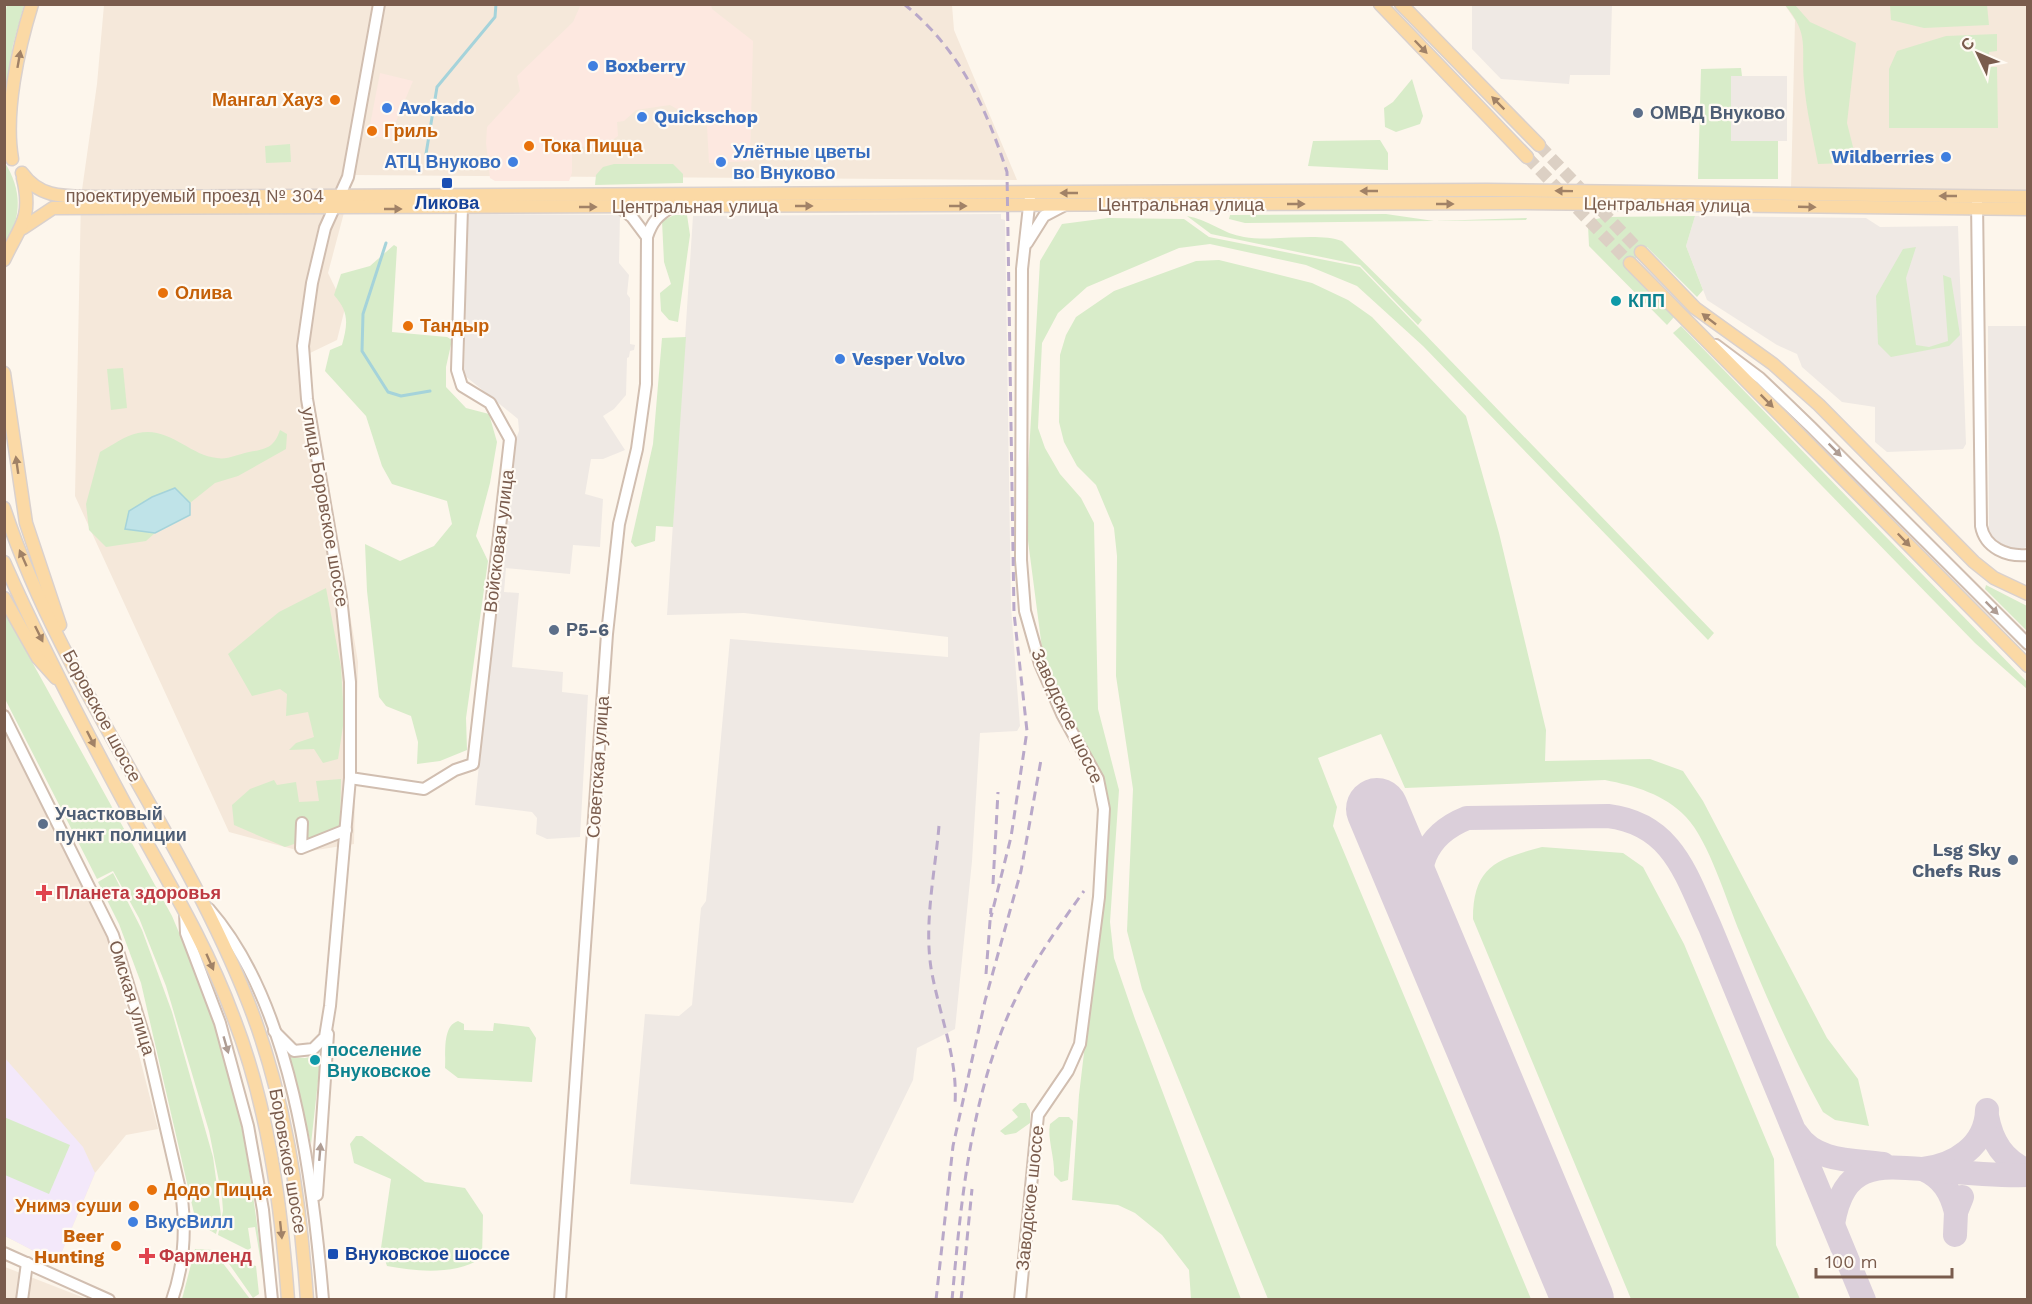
<svg xmlns="http://www.w3.org/2000/svg" width="2032" height="1304" font-family="'Work Sans',sans-serif">
  <style>
    .residential { fill: #f5e8da }
    .commercial { fill: #fde8e0 }
    .industrial { fill: #efe9e4 }
    .education { fill: #f3e8fa }
    .green { fill: #d8ecc9 }
    .water { fill: #bfe3e8; stroke: #a5d3da; stroke-width: 1.5 }
    .lines { fill: none; stroke-linecap: round; stroke-linejoin: round }
    .stream { stroke: #a5d3da; stroke-width: 3 }
    .taxiway { stroke: #dbcfda; stroke-width: 24 }
    .runway { stroke: #dbcfda; stroke-width: 62 }
    .major-tunnel { stroke: #dcd0c4; stroke-width: 12; stroke-dasharray: 12 6; stroke-linecap: butt }
    .minor-casing { stroke: #d1beb0; stroke-width: 14 }
    .major-casing { stroke: #dad1cd; stroke-width: 15 }
    .minor { stroke: #fff; stroke-width: 10 }
    .major { stroke: #fbd9a5; stroke-width: 12 }
    .rail { stroke: #b9a8c9; stroke-width: 3; stroke-dasharray: 9 6; stroke-linecap: butt }
    .oneway { fill: #a18267 }
    .oneway2 { fill: #af9d94 }
    .shop-dot { fill: #3f7fe0; stroke: #fffaf3; stroke-width: 2 }
    .food-dot { fill: #e8710a; stroke: #fffaf3; stroke-width: 2 }
    .service-dot { fill: #5c6f8a; stroke: #fffaf3; stroke-width: 2 }
    .transit-dot { fill: #1a4fb4; stroke: #fffaf3; stroke-width: 2 }
    .culture-dot { fill: #0f9aa8; stroke: #fffaf3; stroke-width: 2 }
    .health-dot { fill: #e0444e; stroke: #fffaf3; stroke-width: 2 }
    .labels { text-anchor: middle; stroke-width: 4.5; stroke-linejoin: round; paint-order: stroke }
    .shop-label { font-size: 18px; font-weight: bold; fill: #366cbe; stroke: #fffaf3; text-anchor: start }
    .food-label { font-size: 18px; font-weight: bold; fill: #c56008; stroke: #fffaf3; text-anchor: start }
    .service-label { font-size: 18px; font-weight: bold; fill: #4e5e75; stroke: #fffaf3; text-anchor: start }
    .street-label { font-size: 18px; fill: #7a5c4d; stroke: #fffaf3 }
    .transit-label { font-size: 18px; font-weight: bold; fill: #164399; stroke: #fffaf3 }
    .culture-label { font-size: 18px; font-weight: bold; fill: #0d838f; stroke: #fffaf3; text-anchor: start }
    .health-label { font-size: 18px; font-weight: bold; fill: #be3a42; stroke: #fffaf3; text-anchor: start }
  </style>
  <rect width="100%" height="100%" fill="#fdf6ec"/>
  <g class="residential">
    <polygon points="104,5 952,5 954,30 1017,180 354,175 328,273 345,308 337,340 310,353 313,395 358,662 354,844 304,852 229,832 75,496 81,197 97,84"/>
    <polygon points="1785,5 2027,5 2027,190 1791,189 1795,20"/>
    <polygon points="4,723 96,903 114,957 158,1129 126,1135 95,1173 57,1263 5,1236"/>
    <polygon points="5,1267 87,1299 5,1299"/>
  </g>
  <g class="commercial">
    <polygon points="581,4 711,5 712,9 753,41 750,161 709,163 707,126 670,105 636,110 624,121 617,122 618,136 611,141 611,148 572,146 572,173 569,181 495,181 490,178 486,143 487,127 520,91 517,76 573,22"/>
    <polygon points="380,73 413,81 395,124 392,139 374,136 375,126 370,125"/>
  </g>
  <g class="industrial">
    <polygon points="1472,5 1612,5 1610,75 1570,75 1569,84 1501,79 1472,49"/>
    <rect x="1731" y="76" width="56" height="65"/>
    <polygon points="468,214 620,215 619,263 629,275 627,294 630,298 630,344 635,345 634,350 630,351 629,357 627,358 626,395 614,409 603,416 625,450 603,459 591,459 585,494 603,499 600,547 573,545 570,574 506,568 504,592 519,593 512,667 563,672 562,692 588,695 580,837 547,839 536,834 537,818 532,812 475,805 501,539 511,453 519,431 518,419 464,375"/>
    <polygon points="1001,214 1001,219 1005,220 1011,607 1020,726 1017,731 980,733 972,861 955,1029 917,1048 913,1080 853,1203 630,1184 645,1014 679,1016 692,1005 701,908 706,901 730,639 948,657 948,637 744,613 667,615 693,216"/>
    <polygon points="1695,216 1866,218 1880,227 1958,226 1966,444 1963,449 1887,452 1875,442 1875,407 1842,402 1802,367 1797,354 1777,345 1707,300 1686,246"/>
    <polygon points="1988,326 2027,326 2027,547 2016,550 1995,541 1989,532"/>
  </g>
  <polygon class="education" points="4,1057 83,1147 95,1173 57,1263 5,1236"/>
  <g class="green">
    <polygon points="7,5 24,5 13,45 4,103 5,14"/>
    <path d="M1785 5H1795L1810 22 1856 43 1847 123 1856 159 1874 162 1818 164C1813 137 1806 110 1804 82 1801 47 1810 35 1785 5Z"/>
    <polygon points="1890,5 1987,5 1989,25 1924,28 1891,20"/>
    <polygon points="1997,34 1997,51 1989,52 1990,67 1997,67 1998,128 1889,128 1889,69 1897,51 1946,36"/>
    <polygon points="1741,68 1742,76 1731,76 1731,141 1778,141 1778,179 1698,179 1701,69"/>
    <polygon points="1412,79 1423,116 1420,124 1396,132 1385,127 1384,108 1393,102"/>
    <polygon points="1380,140 1388,153 1388,170 1308,166 1313,141"/>
    <polygon points="290,144 291,162 266,163 265,146"/>
    <path d="M5 163C21 188 23 217 5 242Z"/>
    <polygon points="614,164 673,164 683,174 683,183 595,185 596,175 603,167"/>
    <polygon points="1386,214 1434,221 1527,218 1526,220 1245,223 1229,219 1230,215"/>
    <polygon points="674,215 687,215 690,235 678,322 669,320 661,311 660,293 671,284 664,262 662,221"/>
    <path d="M1187 216C1208 219 1223 234 1244 237 1273 242 1317 232 1342 241L1422 320 1418 325 1360 265 1211 234Z"/>
    <polygon points="1695,216 1686,246 1703,290 1697,297 1647,247 1627,267 1674,317 1667,325 1589,246 1588,225 1592,220 1605,217"/>
    <polygon points="1108,218 1184,219 1209,237 1360,267 1714,633 1708,640 1423,346 1357,286 1306,265 1210,244 1179,248 1087,287 1058,313 1042,343 1038,428 1045,448 1060,474 1081,498 1094,523 1098,709 1119,790 1110,922 1114,958 1135,1019 1241,1299 1191,1299 1189,1270 1162,1235 1135,1213 1118,1205 1072,1200 1079,1095 1102,901 1107,801 1043,656 1027,533 1027,488 1040,261 1062,224"/>
    <path d="M394 245 397 247 392 332 447 337 452 340 446 367V387L466 408 489 414 497 442 490 483 476 536 488 561 466 718 467 750 440 761 417 764 418 742 411 716 386 706 379 697 367 591 365 544 400 561 434 546 452 524 447 501 392 484 382 466 366 416 325 371 330 350 342 345C348 323 349 312 334 295L341 274 370 266Z"/>
    <polygon points="1916,247 1906,278 1916,345 1929,347 1948,341 1943,275 1951,278 1960,335 1949,346 1891,357 1878,344 1876,296 1903,249"/>
    <path d="M1219 260 1312 283 1348 300 1372 317 1466 416 1499 533 1546 730 1545 761 1650 759 1683 771 1703 801 1827 1038 1858 1079 1869 1126 1835 1120 1823 1112C1791 1054 1765 994 1740 933 1727 902 1709 841 1686 817 1664 794 1635 786 1605 780L1405 788 1381 734 1318 758 1337 807 1333 826 1531 1299H1268L1142 989 1127 931 1133 789 1116 676 1117 556 1114 528 1096 485 1077 466 1064 442 1059 422 1060 355 1066 335 1076 317 1114 291 1196 261Z"/>
    <polygon points="1681,326 2027,682 2027,689 1975,643 1673,333"/>
    <polygon points="686,337 673,527 656,526 655,541 635,547 631,542 653,444 662,338"/>
    <polygon points="123,368 127,408 111,410 107,369"/>
    <path d="M280 430 287 434 286 449 238 476 215 483 190 503 175 488 126 529 155 533 146 541 106 547 89 530 86 504 100 452C111 446 126 435 138 433 169 426 189 455 217 458 227 460 239 454 249 452 266 449 274 448 280 430Z"/>
    <polygon points="1986,585 2027,606 2027,631 1985,589"/>
    <polygon points="326,588 341,667 344,719 338,759 323,763 314,749 289,750 296,743 314,737 308,712 286,716 287,694 280,689 252,696 228,654 279,612"/>
    <path d="M4 611 172 916C192 963 212 1012 226 1061 248 1139 256 1220 267 1299L255 1227 248 1228 251 1248 248 1250 218 1235 223 1211 222 1197 209 1131 166 986 139 918 113 871 97 879 5 699Z"/>
    <polygon points="341,779 340,829 285,847 234,825 232,805 250,789 274,780 277,785 296,782 299,802 319,801 316,781"/>
    <path d="M1542 847 1623 853 1643 867 1684 944 1774 1159 1776 1245 1800 1299H1631L1473 919C1473 866 1497 859 1542 847Z"/>
    <polygon points="113,873 142,930 172,1012 213,1157 221,1215 216,1234 196,1222 141,983 119,924 98,882"/>
    <path d="M458 1021 464 1024V1030L493 1031 494 1023 529 1027 536 1038 532 1082 458 1078 445 1068C446 1053 442 1026 458 1021Z"/>
    <polygon points="321,1054 311,1144 290,1057 305,1058"/>
    <polygon points="1020,1103 1026,1103 1030,1110 1030,1123 1016,1133 1005,1135 1000,1131 1018,1117 1012,1110"/>
    <polygon points="4,1117 70,1145 49,1194 5,1175"/>
    <path d="M1059 1117H1069L1073 1121 1068 1180 1061 1182 1054 1175C1055 1158 1047 1138 1050 1124Z"/>
    <path d="M356 1136H362L425 1182 465 1188 483 1215 482 1258C455 1275 418 1272 387 1266L381 1248 391 1179 354 1163 350 1144Z"/>
    <polygon points="195,1249 213,1250 250,1299 182,1299"/>
    <polygon points="220,1251 252,1254 252,1265 256,1266 259,1294 253,1298"/>
  </g>
  <polygon class="water" points="175,488 190,503 190,515 155,533 125,529 129,511 152,497"/>
  <g class="lines">
    <g class="stream">
      <polyline points="426,154 437,87 495,17 496,4"/>
      <polyline points="386,243 363,314 362,351 388,392 401,396 430,391"/>
    </g>
    <g class="taxiway">
      <path d="M1422 913C1415 870 1422 836 1467 818L1608 816C1673 824 1686 875 1710 927L1864 1300"/>
      <path d="M1987 1116C1992 1142 2003 1160 2028 1171"/>
      <path d="M1797 1134C1815 1162 1853 1160 1883 1164"/>
      <path d="M1956 1212C1951 1192 1943 1178 1923 1169 1955 1165 1986 1146 1987 1110"/>
      <path d="M1833 1224C1844 1158 1882 1166 1935 1170 1966 1173 1996 1176 2028 1175"/>
      <polyline points="1955,1235 1956,1212 1962,1197"/>
    </g>
    <polyline class="runway" points="1377,809 1583,1300"/>
    <g class="major-tunnel">
      <polyline points="1539,145 1641,252"/>
      <polyline points="1527,157 1630,263"/>
    </g>
    <g class="minor-casing">
      <g id="minor">
        <path d="M1977 201 1981 526C1985 548 2007 557 2028 555"/>
        <polyline points="619,207 632,217 647,237"/>
        <polyline points="1027,243 1044,216 1065,205"/>
        <polyline points="1716,345 1760,378 1811,427 2028,644"/>
        <path d="M4 716 113 935 147 1046 182 1198C186 1233 184 1266 172 1300"/>
        <polyline points="350,778 424,789 455,770 473,764 510,439 490,403 462,386 457,370 462,208"/>
        <polyline points="302,823 301,848 346,830"/>
        <path d="M209 909C292 1004 313 1178 323 1300"/>
        <polyline points="185,913 186,933 220,1023 248,1126 263,1210 272,1300"/>
        <polyline points="274,1031 294,1051 313,1049 325,1037 330,1006 350,778 350,682 341,597 307,399 303,346 312,283 325,228 348,177 379,4"/>
        <polyline points="317,1195 328,1034"/>
        <polyline points="4,1253 109,1300"/>
        <polyline points="22,1300 27,1263"/>
        <path d="M560 1300 607 634 619 524 637 449 646 384 647 237C652 222 658 215 672 207"/>
        <polyline points="1020,1300 1038,1115 1068,1071 1080,1044 1099,897 1104,809 1098,779 1062,714 1040,664 1025,611 1021,560 1022,269 1030,197"/>
      </g>
    </g>
    <g class="major-casing">
      <g id="major">
        <polyline points="1380,4 1527,157"/>
        <polyline points="1401,4 1539,145"/>
        <path d="M12 159C4 113 18 49 32 4"/>
        <path d="M22 173C41 200 68 196 98 197L1487 190 2028 197"/>
        <polyline points="23,228 53,208 1525,203 2028,209"/>
        <polyline points="1641,252 1695,308 1773,364 1819,405 1974,562 1994,578 2028,594"/>
        <path d="M4 260C19 227 33 219 23 178"/>
        <polyline points="1630,263 2028,666"/>
        <polyline points="4,373 26,523 60,625"/>
        <path d="M4 508C61 682 180 829 247 999 285 1094 300 1198 307 1300"/>
        <path d="M4 562C40 644 82 724 124 802 162 872 205 940 233 1016 268 1106 281 1203 288 1300"/>
        <polyline points="4,598 38,658 56,678"/>
      </g>
    </g>
    <use href="#minor" class="minor"/>
    <use href="#major" class="major"/>
    <g class="rail">
      <path d="M904 4C960 50 985 105 1007 172L1014 613 1027 731 1011 837 991 917"/>
      <path d="M939 826C935 872 924 922 931 968 939 1015 958 1057 955 1104"/>
      <polyline points="993,884 998,792"/>
      <polyline points="986,974 991,908"/>
      <polyline points="936,1300 953,1146 985,1001 1021,871 1041,760"/>
      <path d="M952 1300C962 1191 972 1080 1024 982 1042 950 1063 920 1084 891"/>
      <polyline points="961,1300 972,1189"/>
    </g>
  </g>
  <defs><path id="oneway-solid" d="M-6-.8H1V-3.2L6.5 0L1 3.2V.8H-6Z" transform="scale(1.5)"/></defs>
  <g class="oneway">
    <use href="#oneway-solid" transform="translate(1421 47) rotate(46)"/>
    <use href="#oneway-solid" transform="translate(19 59) rotate(-80)"/>
    <use href="#oneway-solid" transform="translate(1498 103) rotate(-135)"/>
    <use href="#oneway-solid" transform="translate(1369 191) rotate(180)"/>
    <use href="#oneway-solid" transform="translate(1564 191) rotate(-179)"/>
    <use href="#oneway-solid" transform="translate(1069 193) rotate(180)"/>
    <use href="#oneway-solid" transform="translate(1948 196) rotate(-180)"/>
    <use href="#oneway-solid" transform="translate(1296 204)"/>
    <use href="#oneway-solid" transform="translate(1445 204)"/>
    <use href="#oneway-solid" transform="translate(804 206)"/>
    <use href="#oneway-solid" transform="translate(958 206)"/>
    <use href="#oneway-solid" transform="translate(588 207)"/>
    <use href="#oneway-solid" transform="translate(1807 207) rotate(2)"/>
    <use href="#oneway-solid" transform="translate(393 209)"/>
    <use href="#oneway-solid" transform="translate(1709 319) rotate(-142)"/>
    <use href="#oneway-solid" transform="translate(1767 401) rotate(45)"/>
    <use href="#oneway-solid" transform="translate(17 465) rotate(-98)"/>
    <use href="#oneway-solid" transform="translate(1904 540) rotate(46)"/>
    <use href="#oneway-solid" transform="translate(23 558) rotate(-114)"/>
    <use href="#oneway-solid" transform="translate(39 634) rotate(64)"/>
    <use href="#oneway-solid" transform="translate(91 739) rotate(63)"/>
    <use href="#oneway-solid" transform="translate(210 962) rotate(66)"/>
    <use href="#oneway-solid" transform="translate(281 1230) rotate(84)"/>
  </g>
  <g class="oneway2">
    <use href="#oneway-solid" transform="translate(1835 450) rotate(45)"/>
    <use href="#oneway-solid" transform="translate(1992 608) rotate(45)"/>
    <use href="#oneway-solid" transform="translate(226 1045) rotate(74)"/>
    <use href="#oneway-solid" transform="translate(320 1152) rotate(-85)"/>
  </g>
  <g class="shop-dot">
    <circle cx="593" cy="66" r="6"/>
    <circle cx="387" cy="108" r="6"/>
    <circle cx="642" cy="117" r="6"/>
    <circle cx="1946" cy="157" r="6"/>
    <circle cx="513" cy="162" r="6"/>
    <circle cx="721" cy="162" r="6"/>
    <circle cx="840" cy="359" r="6"/>
    <circle cx="133" cy="1222" r="6"/>
  </g>
  <g class="food-dot">
    <circle cx="335" cy="100" r="6"/>
    <circle cx="372" cy="131" r="6"/>
    <circle cx="529" cy="146" r="6"/>
    <circle cx="163" cy="293" r="6"/>
    <circle cx="408" cy="326" r="6"/>
    <circle cx="152" cy="1190" r="6"/>
    <circle cx="134" cy="1206" r="6"/>
    <circle cx="116" cy="1246" r="6"/>
  </g>
  <g class="service-dot">
    <circle cx="1638" cy="113" r="6"/>
    <circle cx="554" cy="630" r="6"/>
    <circle cx="43" cy="824" r="6"/>
    <circle cx="2013" cy="860" r="6"/>
  </g>
  <g class="transit-dot">
    <rect x="441" y="177" width="12" height="12" rx="3"/>
    <rect x="327" y="1248" width="12" height="12" rx="3"/>
  </g>
  <g class="culture-dot">
    <circle cx="1616" cy="301" r="6"/>
    <circle cx="315" cy="1060" r="6"/>
  </g>
  <g class="health-dot">
    <path d="M41 884h6v6h6v6h-6v6h-6v-6h-6v-6h6z"/>
    <path d="M144 1247h6v6h6v6h-6v6h-6v-6h-6v-6h6z"/>
  </g>
  <g class="labels">
    <g class="shop-label">
      <text x="605" y="72">Boxberry</text>
      <text x="399" y="114">Avokado</text>
      <text x="654" y="123">Quickschop</text>
      <text x="733" y="158">Улётные цветы<tspan x="733" dy="21">во Внуково</tspan></text>
      <text x="1934" y="163" text-anchor="end">Wildberries</text>
      <text x="501" y="168" text-anchor="end">АТЦ Внуково</text>
      <text x="852" y="365">Vesper Volvo</text>
      <text x="145" y="1228">ВкусВилл</text>
    </g>
    <g class="food-label">
      <text x="323" y="106" text-anchor="end">Мангал Хауз</text>
      <text x="384" y="137">Гриль</text>
      <text x="541" y="152">Тока Пицца</text>
      <text x="175" y="299">Олива</text>
      <text x="420" y="332">Тандыр</text>
      <text x="164" y="1196">Додо Пицца</text>
      <text x="122" y="1212" text-anchor="end">Унимэ суши</text>
      <text x="104" y="1242" text-anchor="end">Beer<tspan x="104" dy="21">Hunting</tspan></text>
    </g>
    <g class="service-label">
      <text x="1650" y="119">ОМВД Внуково</text>
      <text x="566" y="636">Р5-6</text>
      <text x="55" y="820">Участковый<tspan x="55" dy="21">пункт полиции</tspan></text>
      <text x="2001" y="856" text-anchor="end">Lsg Sky<tspan x="2001" dy="21">Chefs Rus</tspan></text>
    </g>
    <g class="street-label">
      <text x="195" y="202">проектируемый проезд № 304</text>
      <text x="1181" y="211">Центральная улица</text>
      <text transform="translate(1667 205) rotate(1)" y="6">Центральная улица</text>
      <text x="695" y="213">Центральная улица</text>
      <text transform="translate(325 507) rotate(80)" y="6">улица Боровское шоссе</text>
      <text transform="translate(499 541) rotate(-83)" y="6">Войсковая улица</text>
      <text transform="translate(102 716) rotate(62)" y="6">Боровское шоссе</text>
      <text transform="translate(1067 716) rotate(65)" y="6">Заводское шоссе</text>
      <text transform="translate(598 767) rotate(-86)" y="6">Советская улица</text>
      <text transform="translate(132 998) rotate(73)" y="6">Омская улица</text>
      <text transform="translate(288 1161) rotate(80)" y="6">Боровское шоссе</text>
      <text transform="translate(1030 1198) rotate(-84)" y="6">Заводское шоссе</text>
    </g>
    <g class="transit-label">
      <text x="447" y="209">Ликова</text>
      <text x="345" y="1260" text-anchor="start">Внуковское шоссе</text>
    </g>
    <g class="culture-label">
      <text x="1628" y="307">КПП</text>
      <text x="327" y="1056">поселение<tspan x="327" dy="21">Внуковское</tspan></text>
    </g>
    <g class="health-label">
      <text x="56" y="899">Планета здоровья</text>
      <text x="159" y="1262">Фармленд</text>
    </g>
  </g>
  <rect width="2032" height="1304" fill="none" stroke="#7a5c4d" stroke-width="12"/>
  <g transform="translate(1978 54) rotate(314)" stroke="#fffaf3" stroke-width="4.5" paint-order="stroke">
  <path d="M0-4.5L10 22L0 15L-10 22Z" fill="#7a5c4d"/>
  <text y="-9" font-size="16" font-weight="bold" text-anchor="middle" fill="#7a5c4d">С</text>
  </g>
  <path d="M1816 1268v9h136v-9" fill="none" stroke="#7a5c4d" stroke-width="3"/>
  <text x="1825" y="1268" font-size="18" fill="#7a5c4d" stroke="#fffaf3" stroke-width="4.5" paint-order="stroke">100 m</text>
</svg>
